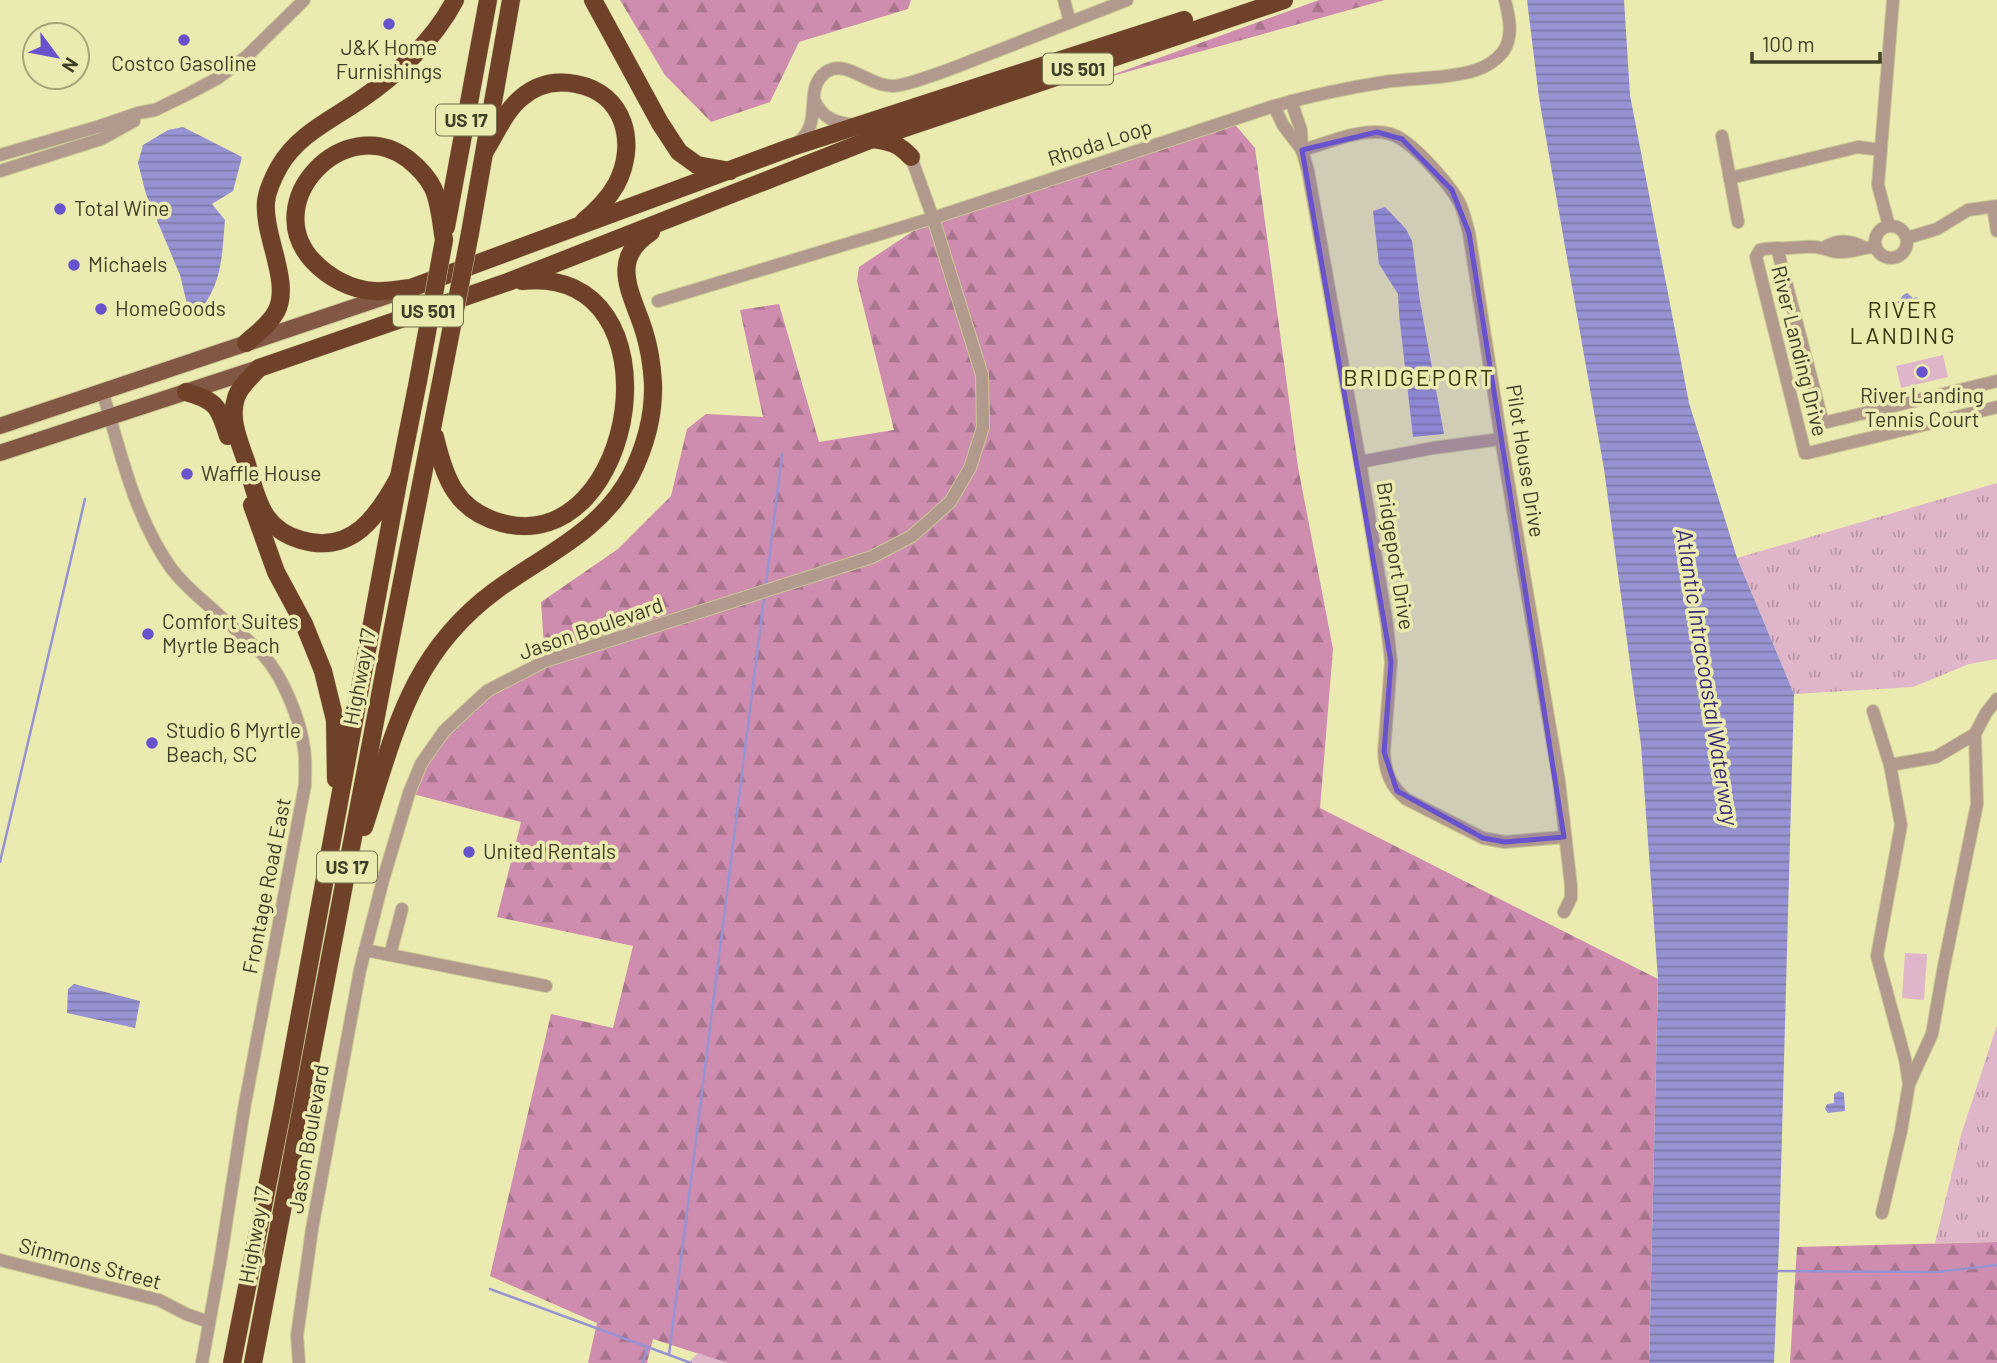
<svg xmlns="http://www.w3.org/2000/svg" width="1997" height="1363" font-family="Barlow,sans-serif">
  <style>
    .grass { fill: url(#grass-tufts) }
    .forest { fill: url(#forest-firs) }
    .pitch { fill: #dfb5ca }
    .water { fill: url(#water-rules) }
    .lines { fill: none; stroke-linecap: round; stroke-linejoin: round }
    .stream { stroke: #9793d2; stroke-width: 2.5 }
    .minor-casing { stroke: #c9c894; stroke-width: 14 }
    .major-casing { stroke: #c9c894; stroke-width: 18 }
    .highway-casing { stroke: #c9c894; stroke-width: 19 }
    .minor { stroke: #b1998d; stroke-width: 12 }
    .major { stroke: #825844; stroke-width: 16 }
    .highway { stroke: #704129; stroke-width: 18 }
    .highway-bridge-casing { stroke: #c9c894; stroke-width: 19; stroke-linecap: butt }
    .highway-bridge { stroke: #704129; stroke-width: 18 }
    .marked { fill: #6853cc; fill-opacity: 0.2; stroke: #6853cc; stroke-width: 5; stroke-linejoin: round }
    .poi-dot { fill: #6853cc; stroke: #ebeab0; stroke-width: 2.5 }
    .labels { text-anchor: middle; stroke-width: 7; stroke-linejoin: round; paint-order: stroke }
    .shield { fill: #ebeab0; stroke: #73724f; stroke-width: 2 }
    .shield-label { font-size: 19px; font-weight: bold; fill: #3f3e26 }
    .poi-label { font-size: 21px; fill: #3f3e26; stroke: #ebeab0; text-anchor: start }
    .street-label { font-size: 21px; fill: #3f3e26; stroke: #ebeab0 }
    .neighbourhood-label { font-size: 23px; letter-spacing: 2px; fill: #38360b; stroke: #ebeab0 }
    .water-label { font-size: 23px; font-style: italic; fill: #382a74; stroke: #ebeab0 }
  </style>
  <defs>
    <pattern id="grass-tufts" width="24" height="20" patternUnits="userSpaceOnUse" patternTransform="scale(1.75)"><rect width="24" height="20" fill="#dfb5ca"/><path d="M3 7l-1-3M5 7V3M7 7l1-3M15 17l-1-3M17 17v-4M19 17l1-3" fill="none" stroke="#b695a4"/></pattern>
    <pattern id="forest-firs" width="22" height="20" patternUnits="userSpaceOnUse" patternTransform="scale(1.75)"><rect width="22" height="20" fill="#ce8caf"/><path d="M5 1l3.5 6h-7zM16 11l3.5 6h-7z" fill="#a9748e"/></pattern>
    <pattern id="water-rules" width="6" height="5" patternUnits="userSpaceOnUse" patternTransform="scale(1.75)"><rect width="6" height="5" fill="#9793d2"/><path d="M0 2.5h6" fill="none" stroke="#7d79aa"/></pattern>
  </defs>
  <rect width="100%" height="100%" fill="#ebeab0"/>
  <g class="grass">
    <polygon points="1997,483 1997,659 1969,664 1913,687 1794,694 1737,558"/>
    <polygon points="1997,1025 1997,1242 1935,1243 1961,1135"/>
  </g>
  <g class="forest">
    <polygon points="620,0 911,0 908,9 799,42 770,102 711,122 665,75"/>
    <polygon points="1319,0 1385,0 1098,80"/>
    <polygon points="1231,120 1255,148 1298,467 1333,649 1320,808 1658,979 1649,1363 727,1363 653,1339 647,1363 588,1363 597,1323 490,1276 551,1014 613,1028 633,946 497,917 521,822 409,793 421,764 487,691 545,661 541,602 618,549 671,496 687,429 706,414 763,417 740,310 779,304 819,442 894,430 857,281 859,267 933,218"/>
    <polygon points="1997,1242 1997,1363 1790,1363 1797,1247"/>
  </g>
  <g class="pitch">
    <polygon points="1943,355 1948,377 1901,388 1896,366"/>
    <polygon points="1905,953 1927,954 1924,1000 1902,998"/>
    <polygon points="698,1353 727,1363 688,1363"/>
  </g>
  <g class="water">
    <polygon points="1527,0 1624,0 1630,95 1689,403 1737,558 1794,694 1779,1244 1774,1363 1649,1363 1658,979 1641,745 1604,469 1539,98"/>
    <path d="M183 127 242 157 233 191 212 204 225 220C222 252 223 278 204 305L188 308 180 275 146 194 138 163 143 145 168 130Z"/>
    <polygon points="1385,207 1406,229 1412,241 1420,301 1444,434 1413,437 1399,314 1398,294 1379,264 1373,211"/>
    <polygon points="1907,293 1913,298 1917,297 1918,303 1897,308 1896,302 1900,301 1902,296"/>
    <polygon points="74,984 140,1001 135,1028 67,1013 68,989"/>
    <polygon points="1839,1091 1844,1093 1845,1111 1828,1113 1825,1109 1827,1104 1834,1103 1834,1094"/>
  </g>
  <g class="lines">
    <g class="stream">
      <polyline points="766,584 782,454"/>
      <polyline points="0,862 85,499"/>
      <polyline points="1777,1271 1937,1272 1997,1265"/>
      <polyline points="490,1289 691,1363"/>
      <polyline points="669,1355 764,598"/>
      <polyline points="643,1363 647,1348"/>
    </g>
    <g class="minor-casing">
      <g id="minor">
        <polyline points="1064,0 1070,22"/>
        <path d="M814 100C823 119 836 123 855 125"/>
        <path d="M1291 101 1301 130 1302 150 1308 171 1360 462 1387 625 1391 662 1384 752C1385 771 1390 786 1406 799L1483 838 1505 842 1564 837"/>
        <polyline points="1274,106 1283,125 1302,150"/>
        <polyline points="1722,136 1738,222"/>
        <path d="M797 143C825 123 802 89 826 72 848 57 872 92 901 85 934 77 965 63 997 51 1040 34 1083 17 1127 0"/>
        <path d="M1302 150C1325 144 1351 132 1375 132 1384 132 1394 134 1401 139 1418 149 1450 185 1459 202 1464 211 1466 223 1469 233L1501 439 1559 781 1571 886V898L1564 912"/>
        <polyline points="0,155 97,127 138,113 155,110 188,94 218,78 247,56 304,0"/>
        <polyline points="0,171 101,139 134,121"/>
        <polyline points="1730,178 1858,147 1881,150"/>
        <polyline points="1993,207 1997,231"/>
        <circle cx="1891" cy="242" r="16"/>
        <polyline points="1889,226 1878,185 1893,0"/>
        <polyline points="1907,238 1937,229 1968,210 1997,206"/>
        <path d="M1876 247C1862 247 1851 253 1837 252 1831 252 1827 249 1821 248 1809 245 1799 248 1788 248 1778 249 1769 247 1760 250L1756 257 1805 453H1808L1997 407"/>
        <polyline points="1777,248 1823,423 1997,381"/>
        <path d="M1823 248C1837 240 1848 239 1863 247"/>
        <path d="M658 301 933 218 1274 106C1313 95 1351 87 1391 81 1418 78 1451 78 1476 70 1486 67 1496 60 1503 52 1514 36 1509 17 1505 0"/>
        <path d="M102 390C120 450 134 516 171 568 185 587 204 601 221 617 235 629 251 642 264 656 283 677 300 719 304 748 306 760 305 773 305 785L244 1109 220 1263 202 1363"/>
        <polyline points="1360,462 1433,448 1501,439"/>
        <polyline points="1873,711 1890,765"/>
        <polyline points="365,950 546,986"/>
        <polyline points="390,955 402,909"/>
        <polyline points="1909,1084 1905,1059 1877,956 1901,825 1890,765 1936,757 1975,734"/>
        <polyline points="1882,1213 1901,1131 1909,1084 1932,1034 1943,971 1977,804 1975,734 1986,713 1997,699"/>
        <polyline points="0,1260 159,1300 186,1314 209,1322"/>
        <polyline points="299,1363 297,1336 312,1229 360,970 383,880 409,793 421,764 444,731 487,691 545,661 872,557 912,536 950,502 970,468 983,427 982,375 933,218 911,157"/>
      </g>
    </g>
    <g class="major-casing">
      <g id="major">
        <polyline points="0,426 396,293"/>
        <polyline points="0,453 259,368"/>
      </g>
    </g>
    <g class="highway-casing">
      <g id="highway">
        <polyline points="593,0 660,123 679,152 697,165 730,171"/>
        <path d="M872 139C890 141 899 144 911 157"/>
        <path d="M485 151C496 134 505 111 521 98 537 84 555 80 576 84 625 93 638 144 616 185 608 199 596 211 584 221"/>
        <polyline points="446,227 488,0"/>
        <polyline points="470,233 511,0"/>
        <path d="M444 240C441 223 440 203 433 188 427 176 418 167 408 159 344 111 258 202 313 261 328 277 351 290 374 291 386 292 399 289 411 288L792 147 1184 20"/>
        <path d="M246 343C257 333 269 325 276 312 292 283 263 236 266 202 267 190 273 178 279 167 297 135 331 120 360 100 397 75 434 40 455 0"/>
        <path d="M186 392C216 400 219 407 228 436"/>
        <path d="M435 437C445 479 456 511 502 523 638 559 684 264 522 281"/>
        <path d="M399 477C378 516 352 555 301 540 287 536 275 529 266 516 256 501 251 478 246 461 239 441 229 419 236 398 239 387 251 377 259 368L508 282 872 139 1284 0"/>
        <polyline points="252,505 276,572 304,624 323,671 335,720 336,779"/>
        <path d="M364 827C395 732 410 654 495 591 545 554 600 533 631 475 645 447 654 415 653 383 652 366 649 347 644 331 632 293 608 260 651 232"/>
        <polyline points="232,1363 283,1106 399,477 418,381"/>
        <polyline points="253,1363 389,648 443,372"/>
      </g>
    </g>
    <use href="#minor" class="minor"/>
    <use href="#major" class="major"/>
    <use href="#highway" class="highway"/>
    <g class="highway-bridge-casing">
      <g id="highway-bridge">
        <polyline points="443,372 470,233"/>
        <polyline points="418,381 444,240"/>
      </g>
    </g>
    <use href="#highway-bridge" class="highway-bridge"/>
  </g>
  <path class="marked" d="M1377 132 1402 139 1452 190 1469 233 1564 837 1505 842 1483 838 1397 791 1384 752 1391 662 1302 150Z"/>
  <g class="poi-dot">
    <circle cx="389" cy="24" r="7"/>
    <circle cx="184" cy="40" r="7"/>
    <circle cx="60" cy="209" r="7"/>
    <circle cx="74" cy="265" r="7"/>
    <circle cx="101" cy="309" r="7"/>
    <circle cx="1922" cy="372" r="7"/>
    <circle cx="187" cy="474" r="7"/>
    <circle cx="148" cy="634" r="7"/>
    <circle cx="152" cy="743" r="7"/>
    <circle cx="469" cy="852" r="7"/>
  </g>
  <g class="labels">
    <g class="shield">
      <rect x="1043" y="53.5" width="70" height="31" rx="5"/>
      <rect x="436" y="104.5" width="60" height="31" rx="5"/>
      <rect x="393" y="295.5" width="70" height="31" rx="5"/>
      <rect x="317" y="851.5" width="60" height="31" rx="5"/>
    </g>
    <g class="shield-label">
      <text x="1078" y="76">US 501</text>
      <text x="466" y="127">US 17</text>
      <text x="428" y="318">US 501</text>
      <text x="347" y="874">US 17</text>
    </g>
    <g class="poi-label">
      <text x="389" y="55" text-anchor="middle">J&amp;K Home<tspan x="389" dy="24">Furnishings</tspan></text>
      <text x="184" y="71" text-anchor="middle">Costco Gasoline</text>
      <text x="74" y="216">Total Wine</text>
      <text x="88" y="272">Michaels</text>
      <text x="115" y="316">HomeGoods</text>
      <text x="1922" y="403" text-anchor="middle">River Landing<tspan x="1922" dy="24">Tennis Court</tspan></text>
      <text x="201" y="481">Waffle House</text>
      <text x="162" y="629">Comfort Suites<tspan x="162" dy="24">Myrtle Beach</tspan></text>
      <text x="166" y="738">Studio 6 Myrtle<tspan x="166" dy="24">Beach, SC</tspan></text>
      <text x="483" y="859">United Rentals</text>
    </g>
    <g class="street-label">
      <text transform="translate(1100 143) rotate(-18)" y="7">Rhoda Loop</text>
      <text transform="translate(1799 351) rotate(76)" y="7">River Landing Drive</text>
      <text transform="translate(1525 461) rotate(81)" y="7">Pilot House Drive</text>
      <text transform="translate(1395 556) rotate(81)" y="7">Bridgeport Drive</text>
      <text transform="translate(591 629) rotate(-19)" y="7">Jason Boulevard</text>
      <text transform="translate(360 677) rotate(-79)" y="7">Highway 17</text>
      <text transform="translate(267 886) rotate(-79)" y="7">Frontage Road East</text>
      <text transform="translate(309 1139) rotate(-80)" y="7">Jason Boulevard</text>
      <text transform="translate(255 1235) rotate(-80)" y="7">Highway 17</text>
      <text transform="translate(90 1264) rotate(15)" y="7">Simmons Street</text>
    </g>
    <g class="neighbourhood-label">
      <text x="1903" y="318">RIVER<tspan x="1903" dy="26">LANDING</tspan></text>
      <text x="1419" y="386">BRIDGEPORT</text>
    </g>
    <g class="water-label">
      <text transform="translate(1707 677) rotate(81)" y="8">Atlantic Intracoastal Waterway</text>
    </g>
  </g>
  <g transform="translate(56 56) rotate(122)"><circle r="33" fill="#ebeab0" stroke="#a6a579" stroke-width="2"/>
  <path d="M0-5L12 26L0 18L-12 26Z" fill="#6853cc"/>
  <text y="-10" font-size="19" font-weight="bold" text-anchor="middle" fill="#3f3e26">N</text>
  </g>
  <path d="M1752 52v10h128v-10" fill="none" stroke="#3f3e26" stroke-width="3.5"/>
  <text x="1762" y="52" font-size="21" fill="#3f3e26" stroke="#ebeab0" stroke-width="5" paint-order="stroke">100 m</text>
</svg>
